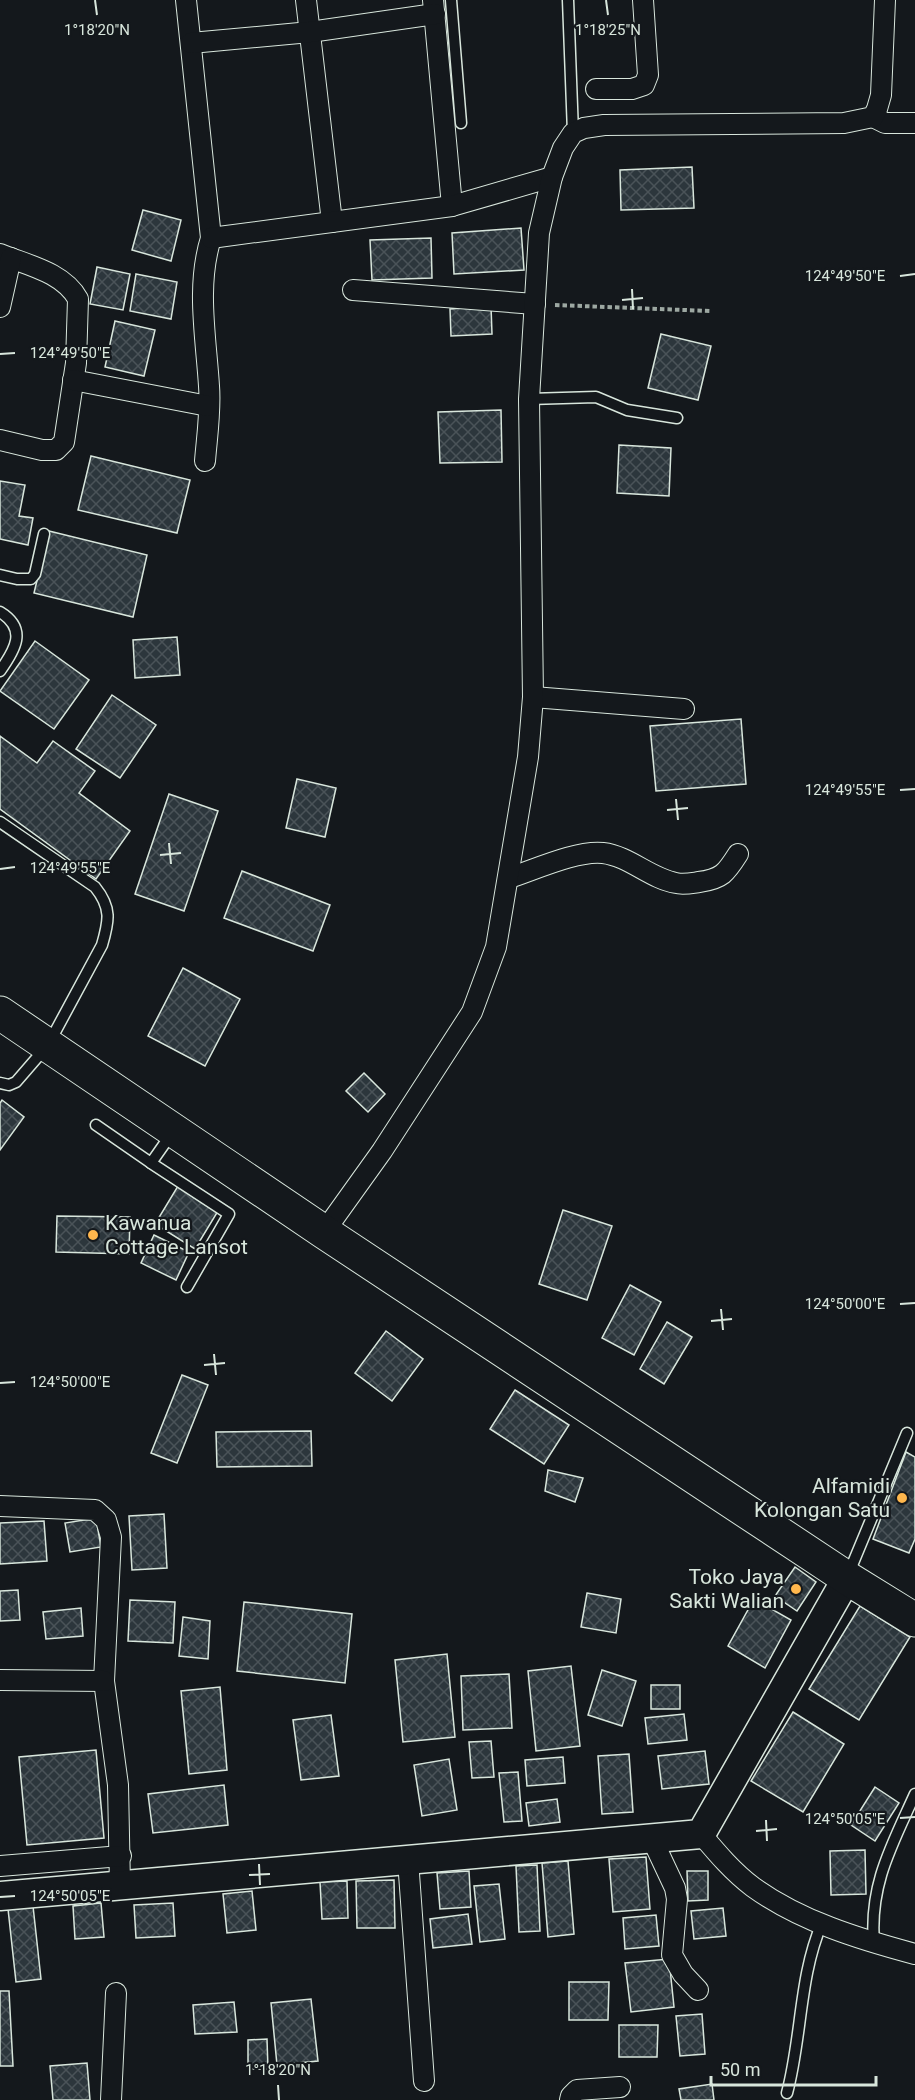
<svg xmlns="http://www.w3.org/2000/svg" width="915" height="2100" font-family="Roboto,sans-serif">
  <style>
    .building { fill: url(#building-cross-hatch); stroke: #d8e6dc; stroke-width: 1.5 }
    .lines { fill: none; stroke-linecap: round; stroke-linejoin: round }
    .lane-casing { stroke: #d8e6dc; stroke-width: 13 }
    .street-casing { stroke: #d8e6dc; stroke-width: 22 }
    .secondary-casing { stroke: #d8e6dc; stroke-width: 31 }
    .highway-casing { stroke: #d8e6dc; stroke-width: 35 }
    .path { stroke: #9da8a2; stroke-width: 4; stroke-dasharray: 4.5 3; stroke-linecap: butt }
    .lane { stroke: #14181c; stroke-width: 10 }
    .street { stroke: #14181c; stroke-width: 20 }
    .secondary { stroke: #14181c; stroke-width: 28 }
    .highway { stroke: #14181c; stroke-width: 33 }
    .ticks { fill: none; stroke: #d8e6dc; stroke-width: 2 }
    .poi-dot { fill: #ffb74d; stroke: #14181c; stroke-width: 2 }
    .labels { text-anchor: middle; stroke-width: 4.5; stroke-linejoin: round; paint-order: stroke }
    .poi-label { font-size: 21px; fill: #d8e6dc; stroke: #14181c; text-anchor: end }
    .ticks-label { font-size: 15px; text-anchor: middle; fill: #d8e6dc; stroke: #14181c; stroke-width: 4.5; stroke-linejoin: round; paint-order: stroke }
  </style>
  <defs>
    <pattern id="building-cross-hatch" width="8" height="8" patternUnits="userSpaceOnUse" patternTransform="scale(1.5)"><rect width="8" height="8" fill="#2c363c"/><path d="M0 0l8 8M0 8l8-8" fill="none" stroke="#4a5358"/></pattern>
  </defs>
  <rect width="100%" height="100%" fill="#14181c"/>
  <g class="building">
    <polygon points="692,167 694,208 621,210 620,170"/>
    <polygon points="143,210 181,220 171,261 132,250"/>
    <polygon points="521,228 524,270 454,274 452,233"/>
    <polygon points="431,238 432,278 372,280 370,240"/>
    <polygon points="97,267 130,274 123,310 90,304"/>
    <polygon points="136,274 177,282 171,319 130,311"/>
    <polygon points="491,306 492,334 451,336 450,309"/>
    <polygon points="115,321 155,330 144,376 105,367"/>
    <polygon points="661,334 711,346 698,400 648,388"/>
    <polygon points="501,410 502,462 440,463 438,412"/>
    <polygon points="619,445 671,448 669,496 617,493"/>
    <polygon points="91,456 190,480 177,533 78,510"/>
    <polygon points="0,481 25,485 19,516 33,518 28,545 0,539"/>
    <polygon points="49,531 147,555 133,617 34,593"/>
    <polygon points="177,637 180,675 135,678 133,640"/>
    <polygon points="35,641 89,680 54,729 0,691"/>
    <polygon points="112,695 156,725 120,778 76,749"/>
    <polygon points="741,719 746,784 656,791 650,726"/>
    <polygon points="0,736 37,763 53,741 95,771 79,793 130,831 96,879 0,809"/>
    <polygon points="297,779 336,788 325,837 286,828"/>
    <polygon points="169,794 218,811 184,911 135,894"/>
    <polygon points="242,871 330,905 313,951 224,918"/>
    <polygon points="183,968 240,999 205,1066 148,1036"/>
    <polygon points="364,1073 385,1094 368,1112 346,1091"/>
    <polygon points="2,1100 24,1117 0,1150 0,1103"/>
    <polygon points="178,1186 218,1211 195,1249 155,1224"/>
    <polygon points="563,1210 612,1226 587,1300 539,1284"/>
    <polygon points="57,1216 130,1217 129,1254 56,1252"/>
    <polygon points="154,1235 189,1252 176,1280 141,1263"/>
    <polygon points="630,1285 661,1302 634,1355 602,1338"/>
    <polygon points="667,1322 692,1337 664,1384 640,1369"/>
    <polygon points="386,1331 423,1359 392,1401 355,1373"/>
    <polygon points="182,1375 208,1385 177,1463 151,1453"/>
    <polygon points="515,1390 569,1425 544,1464 490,1429"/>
    <polygon points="311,1431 312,1466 217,1467 216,1432"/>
    <polygon points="906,1452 915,1457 915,1539 909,1553 873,1539"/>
    <polygon points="548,1470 583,1478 575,1502 545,1491"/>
    <polygon points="164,1514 167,1568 132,1570 129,1516"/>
    <polygon points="96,1518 101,1547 70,1552 65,1523"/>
    <polygon points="44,1521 47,1561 0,1564 0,1523"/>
    <polygon points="795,1567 816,1582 797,1611 775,1596"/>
    <polygon points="18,1590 20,1620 0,1621 0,1591"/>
    <polygon points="587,1593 621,1599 616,1633 581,1627"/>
    <polygon points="754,1599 791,1620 765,1668 728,1646"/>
    <polygon points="130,1600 175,1602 173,1643 128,1641"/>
    <polygon points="244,1602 352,1614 345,1683 237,1671"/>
    <polygon points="860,1606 910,1637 859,1720 809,1689"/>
    <polygon points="81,1608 83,1636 46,1639 43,1612"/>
    <polygon points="183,1617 210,1621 208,1659 179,1656"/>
    <polygon points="447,1654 455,1737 403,1742 395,1660"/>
    <polygon points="571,1666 580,1746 536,1751 528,1671"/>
    <polygon points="602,1670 636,1681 622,1726 588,1715"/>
    <polygon points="509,1674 512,1728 463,1730 461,1676"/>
    <rect x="651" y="1685" width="29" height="24"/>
    <polygon points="220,1687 227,1770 189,1774 181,1691"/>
    <polygon points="793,1712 844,1744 803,1812 751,1781"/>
    <polygon points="684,1714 687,1740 648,1744 645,1718"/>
    <polygon points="331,1715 339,1776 301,1780 293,1720"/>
    <polygon points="491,1741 494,1777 472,1778 469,1742"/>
    <polygon points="96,1750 104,1838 27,1845 19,1757"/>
    <polygon points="705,1751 709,1784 662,1789 658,1756"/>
    <polygon points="629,1754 633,1812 602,1814 598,1756"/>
    <polygon points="563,1757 565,1783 527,1786 525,1760"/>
    <polygon points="449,1759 457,1810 422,1816 414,1765"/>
    <polygon points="518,1772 522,1821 504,1822 499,1773"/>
    <polygon points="224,1785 228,1825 153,1833 148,1794"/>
    <polygon points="875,1787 899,1803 875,1841 851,1825"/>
    <polygon points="557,1799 560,1822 529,1826 526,1803"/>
    <polygon points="865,1850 866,1894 831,1895 830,1851"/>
    <polygon points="646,1857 650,1909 613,1912 609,1859"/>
    <polygon points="568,1861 574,1934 548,1937 542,1863"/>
    <polygon points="537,1865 540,1931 519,1932 516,1866"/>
    <polygon points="469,1871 471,1907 440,1909 437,1873"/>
    <polygon points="687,1871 708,1871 708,1900 688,1901"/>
    <polygon points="394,1880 395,1928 357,1928 356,1881"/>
    <polygon points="347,1881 348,1918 322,1919 320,1882"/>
    <polygon points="499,1884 505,1939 480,1942 474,1886"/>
    <polygon points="252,1891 256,1930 227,1933 223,1894"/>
    <polygon points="101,1903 104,1937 75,1939 73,1906"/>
    <polygon points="173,1903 175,1936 136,1938 134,1905"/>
    <polygon points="33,1906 41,1979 16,1982 8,1909"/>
    <polygon points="723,1908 726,1936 694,1939 691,1911"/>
    <polygon points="468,1914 472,1944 433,1948 430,1919"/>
    <polygon points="656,1915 659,1946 625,1949 623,1918"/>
    <polygon points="669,1959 674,2007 631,2012 625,1963"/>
    <polygon points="569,1982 609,1982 608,2020 569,2020"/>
    <polygon points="0,1991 9,1991 13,2066 0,2066"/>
    <polygon points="311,1999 318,2061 277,2065 271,2003"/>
    <polygon points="234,2002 237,2032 195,2034 193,2005"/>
    <polygon points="702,2014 705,2054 680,2056 676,2016"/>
    <polygon points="619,2025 658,2025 657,2057 619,2057"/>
    <polygon points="267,2039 268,2069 248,2069 248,2040"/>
    <polygon points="87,2063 90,2100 53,2100 50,2066"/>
    <polygon points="712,2084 714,2100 681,2100 679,2089"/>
  </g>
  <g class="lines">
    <g class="lane-casing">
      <g id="lane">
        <polyline points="451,0 461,123"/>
        <polyline points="568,0 573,133"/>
        <polyline points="529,399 596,397 627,410 677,418"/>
        <polyline points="0,575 17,579 31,579 35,574 44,534"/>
        <path d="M0 612C28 629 15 650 0 671"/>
        <path d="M0 822 95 887C112 908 109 921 102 945L48 1045 16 1082 9 1085 0 1083"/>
        <polyline points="96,1125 151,1163 172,1133"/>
        <polyline points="151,1163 229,1214 187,1287"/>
        <polyline points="848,1575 907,1433"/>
        <path d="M874 1943C869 1885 892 1845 915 1794"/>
        <path d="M787 2093C802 2037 799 1976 822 1923"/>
      </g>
    </g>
    <g class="street-casing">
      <g id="street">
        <path d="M186 0 211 238C196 286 206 337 209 386 211 410 207 436 205 461"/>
        <polyline points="306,0 332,222"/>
        <polyline points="433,0 452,206"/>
        <polyline points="191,43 310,32 435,14"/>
        <polyline points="596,89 632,89 644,85 648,75 643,0"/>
        <polyline points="873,117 885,123 915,123"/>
        <polyline points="211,238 452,206 552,177"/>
        <path d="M0 254C27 265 63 272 78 299L76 363 64 442 56 450H42L0 440"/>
        <polyline points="353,290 535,304"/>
        <polyline points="0,307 11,258"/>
        <polyline points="73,380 208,406"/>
        <polyline points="533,697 684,709"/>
        <path d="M509 878C534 870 577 850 603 853 629 856 651 879 676 883 683 885 692 883 699 882 722 879 726 873 738 854"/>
        <polyline points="324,1232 382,1151 472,1012 496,947 528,757 533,697 529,399 539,233 552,177 563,148 573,133 584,128 604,125 844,123 873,117 877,109 881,95 885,0"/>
        <polyline points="0,1506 95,1510 106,1520 111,1537 104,1681 118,1785 120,1886"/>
        <polyline points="0,1680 104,1681"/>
        <path d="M701 1834C717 1853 733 1872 753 1887 800 1921 859 1939 915 1954"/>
        <polyline points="652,1839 675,1888 677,1899 672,1955 683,1974 698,1990"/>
        <polyline points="408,1860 424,2081"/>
        <polyline points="0,1866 121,1856"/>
        <polyline points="111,2100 116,1993"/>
        <polyline points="570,2100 571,2096 577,2090 620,2087"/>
      </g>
    </g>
    <g class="secondary-casing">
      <polyline id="secondary" points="0,1896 701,1834 847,1578"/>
    </g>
    <g class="highway-casing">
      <polyline id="highway" points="0,1013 324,1232 847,1578 915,1620"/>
    </g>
    <polyline class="path" points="555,305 710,311"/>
    <use href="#lane" class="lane"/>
    <use href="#street" class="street"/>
    <use href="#secondary" class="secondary"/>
    <use href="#highway" class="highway"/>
  </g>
  <path class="ticks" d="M95 0 97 15M606 0 608 15M900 276 915 274M632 289 633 309M622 300 643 298M0 354 15 353M900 790 915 789M676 799 678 820M667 810 688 808M169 843 171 864M160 855 181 853M0 869 15 867M900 1304 915 1303M721 1309 723 1330M711 1321 732 1319M214 1354 216 1375M204 1365 225 1363M0 1383 15 1382M900 1818 915 1817M766 1820 767 1841M756 1831 777 1829M259 1864 260 1885M249 1875 270 1874M0 1897 15 1896M278 2085 279 2100"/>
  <g class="poi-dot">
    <circle cx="93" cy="1235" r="6"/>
    <circle cx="902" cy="1498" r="6"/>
    <circle cx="796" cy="1589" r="6"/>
  </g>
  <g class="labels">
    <g class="poi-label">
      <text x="105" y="1230" text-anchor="start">Kawanua<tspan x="105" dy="24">Cottage Lansot</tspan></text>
      <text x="890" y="1493">Alfamidi<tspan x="890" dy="24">Kolongan Satu</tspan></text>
      <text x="784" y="1584">Toko Jaya<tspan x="784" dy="24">Sakti Walian</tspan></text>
    </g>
  </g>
  <g class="ticks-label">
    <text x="97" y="35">1°18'20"N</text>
    <text x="608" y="35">1°18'25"N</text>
    <text x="845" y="281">124°49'50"E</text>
    <text x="70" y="358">124°49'50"E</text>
    <text x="845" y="795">124°49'55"E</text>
    <text x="70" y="873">124°49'55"E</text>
    <text x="845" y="1309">124°50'00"E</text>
    <text x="70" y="1387">124°50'00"E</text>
    <text x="845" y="1824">124°50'05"E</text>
    <text x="70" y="1901">124°50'05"E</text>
    <text x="278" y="2075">1°18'20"N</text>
  </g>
  <path d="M711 2076v9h165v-9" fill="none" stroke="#d8e6dc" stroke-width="3"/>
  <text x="720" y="2076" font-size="18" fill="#d8e6dc" stroke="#14181c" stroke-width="4.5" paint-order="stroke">50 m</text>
</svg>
